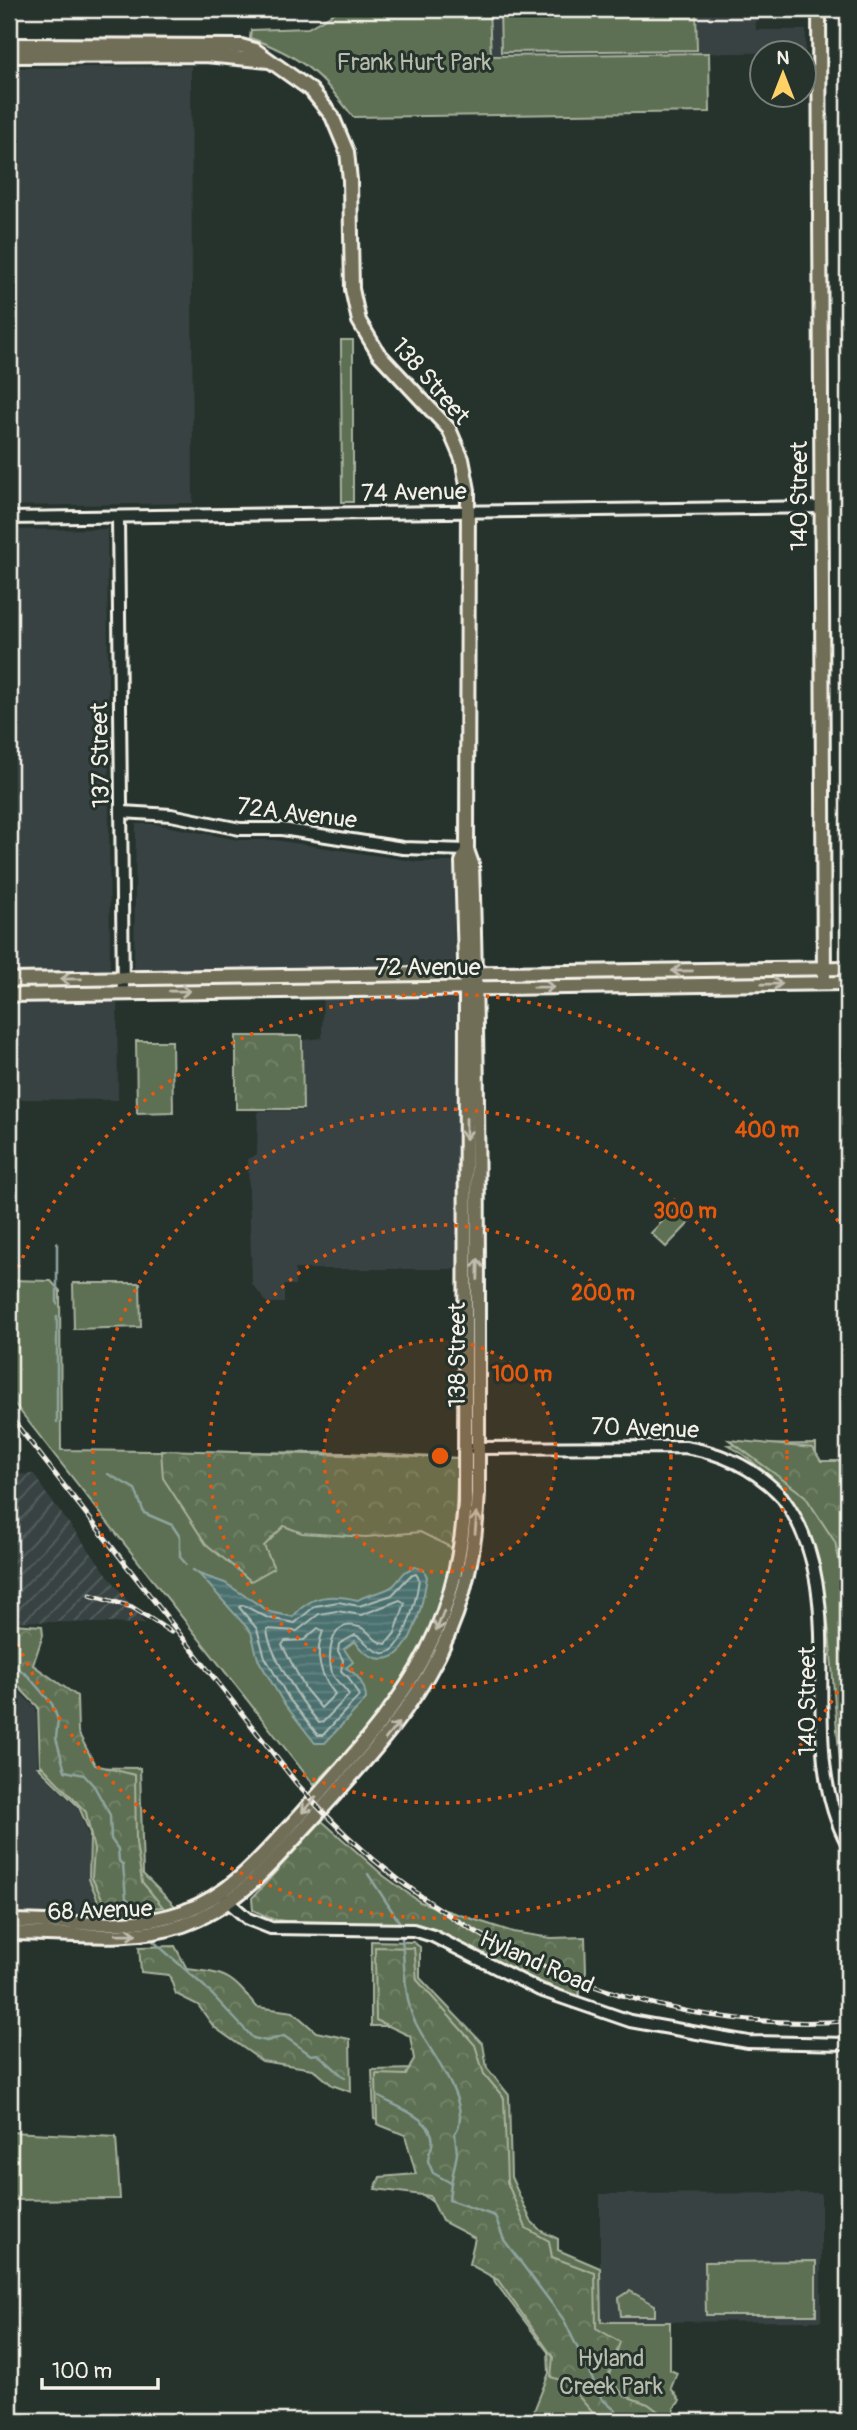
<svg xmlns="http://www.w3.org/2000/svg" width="857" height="2430" font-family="Pangolin,sans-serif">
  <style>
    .built { fill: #384343 }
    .industrial { fill: url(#industrial-furrows) }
    .green { fill: #5d7052; stroke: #a8b09d; stroke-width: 2 }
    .forest { fill: url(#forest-crowns); stroke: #a8b09d; stroke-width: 2 }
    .water { fill: url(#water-rules); stroke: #8ea49f; stroke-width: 2 }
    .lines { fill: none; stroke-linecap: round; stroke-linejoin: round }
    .shore { stroke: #b0bdb7; stroke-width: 2 }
    .stream { stroke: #8ea49f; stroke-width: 2.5 }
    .minor-casing { stroke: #f4f1e8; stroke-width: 16 }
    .major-casing { stroke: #f4f1e8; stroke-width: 18 }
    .minor { stroke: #26332d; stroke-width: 10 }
    .major { stroke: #716e59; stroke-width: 12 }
    .rail-casing { stroke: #f4f1e8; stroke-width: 5 }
    .rail { stroke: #26332d; stroke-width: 2.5; stroke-dasharray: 8; stroke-linecap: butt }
    .oneway { stroke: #c0bdaf }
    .ring { fill: none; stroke: #e8590c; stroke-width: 3.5; stroke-dasharray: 3.5 7 }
    .labels { text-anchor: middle; stroke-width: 6; stroke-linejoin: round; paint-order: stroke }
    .park-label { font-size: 24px; fill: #b8bdac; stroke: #26332d }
    .street-label { font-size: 24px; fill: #f4f1e8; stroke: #26332d }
    .centre { fill: #e8590c; stroke: #26332d; stroke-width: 3.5 }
    .ring-label { font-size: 21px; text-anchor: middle; font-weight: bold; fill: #e8590c; stroke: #26332d; stroke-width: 6; stroke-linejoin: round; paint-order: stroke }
  </style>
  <defs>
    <pattern id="industrial-furrows" width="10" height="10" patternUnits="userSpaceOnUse" patternTransform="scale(1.75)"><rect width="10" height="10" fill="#384343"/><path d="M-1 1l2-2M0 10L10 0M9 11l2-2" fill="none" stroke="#555f5e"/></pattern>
    <pattern id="forest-crowns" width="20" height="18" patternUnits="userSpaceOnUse" patternTransform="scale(1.75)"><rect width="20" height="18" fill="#5d7052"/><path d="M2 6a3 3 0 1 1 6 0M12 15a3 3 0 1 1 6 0" fill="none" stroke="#75856b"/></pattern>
    <pattern id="water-rules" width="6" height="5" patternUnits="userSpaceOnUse" patternTransform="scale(1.75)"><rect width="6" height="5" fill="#4a706e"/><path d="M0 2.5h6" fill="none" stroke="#658583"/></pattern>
  </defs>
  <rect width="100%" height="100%" fill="#26332d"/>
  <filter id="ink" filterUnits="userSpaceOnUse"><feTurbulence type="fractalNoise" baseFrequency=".0143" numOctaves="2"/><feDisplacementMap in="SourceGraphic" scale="14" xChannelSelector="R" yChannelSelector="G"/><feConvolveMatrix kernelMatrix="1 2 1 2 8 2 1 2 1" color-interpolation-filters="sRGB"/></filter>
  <g filter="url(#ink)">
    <g class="built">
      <polygon points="489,9 755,9 756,30 806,30 805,52 490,56"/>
      <polygon points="191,66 193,503 9,506 9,68"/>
      <polygon points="107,529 110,971 9,972 9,530"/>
      <polygon points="136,824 154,824 238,840 274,840 418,862 453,862 455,964 452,968 134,970"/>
      <polygon points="462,989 466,1269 295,1269 295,1285 284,1285 284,1303 267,1303 252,1284 248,1159 257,1154 258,1111 303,1111 304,1040 322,1038 323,992"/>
      <polygon points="117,996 118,1100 15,1099 17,1174 9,1174 9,998"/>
      <polygon points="9,1683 36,1708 38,1769 78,1809 88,1835 88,1879 102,1920 9,1920"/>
      <polygon points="821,2193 821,2321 600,2322 600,2194"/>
    </g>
    <polygon class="industrial" points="34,1474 45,1492 145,1624 9,1621 9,1475"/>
    <g class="green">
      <path d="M341 9H489L491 56 709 53 710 112 353 117C322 75 300 55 250 38L251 30 308 28Z"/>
      <polygon points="500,9 696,9 697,50 501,52"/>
      <polygon points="341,340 353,340 353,502 342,502"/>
      <polygon points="136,1041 172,1041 173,1112 137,1113"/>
      <polygon points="679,1204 694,1218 666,1247 651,1233"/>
      <path d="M9 1280 51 1281 60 1291 61 1450 344 1453 458 1458C458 1551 442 1635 383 1710 362 1737 337 1761 314 1785L9 1397Z"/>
      <polygon points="140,1283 141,1327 74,1329 73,1283"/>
      <path d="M816 1444V1465H848V1805C818 1671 857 1520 728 1445Z"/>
      <polygon points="38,1767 140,1768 143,1874 179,1910 160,1917 105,1918 89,1879 90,1833 79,1807"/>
      <polygon points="371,1941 413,1942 420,1947 420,1978 483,2044 487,2068 509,2095 511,2177 531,2221 541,2231 558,2239 558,2250 600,2268 601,2322 670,2322 670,2370 677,2373 671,2388 680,2401 674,2408 674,2417 681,2421 530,2421 549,2373 548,2352 495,2282 480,2237 419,2192 418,2135 374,2119 372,2070 417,2069 416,2026 371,2026"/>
      <polygon points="9,2132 116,2137 120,2199 9,2200"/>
      <polygon points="816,2261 816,2315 706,2315 705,2262"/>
      <polygon points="630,2291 655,2305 655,2316 621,2316 619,2298"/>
    </g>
    <g class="forest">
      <polygon points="236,1036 302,1036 303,1109 236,1109"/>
      <polygon points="729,1440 813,1448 821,1461 848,1461 848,1706 845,1585 835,1542 805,1496"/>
      <polygon points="161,1450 458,1458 454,1549 420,1532 366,1537 302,1533 284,1526 264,1546 274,1568 251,1581 206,1544 163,1478"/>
      <polygon points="9,1619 12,1624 42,1626 43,1635 33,1665 77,1696 78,1732 95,1765 135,1775 136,1843 142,1882 163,1907 108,1910 92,1878 94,1850 86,1812 40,1764 38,1707 9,1677"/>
      <polygon points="322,1821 384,1876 420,1902 513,1932 551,1938 585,1937 586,1972 578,1997 529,1977 435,1930 415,1925 285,1921 272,1919 253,1910 252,1898"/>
      <path d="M175 1946 187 1969C229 1974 230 1975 257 2007L293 2012 316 2032 350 2039 351 2092 332 2085 313 2069 262 2061 214 2027 198 2005 176 1994 169 1975 141 1972 139 1947Z"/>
      <polygon points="375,1947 414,1948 417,1980 475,2045 484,2074 504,2098 507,2182 526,2228 549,2241 552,2257 595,2273 596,2328 620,2342 608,2378 625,2396 648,2404 671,2421 600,2421 566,2382 551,2377 553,2357 498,2280 469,2264 475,2238 442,2221 430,2196 375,2189 380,2177 416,2174 405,2135 377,2124 376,2074 406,2075 414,2059 410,2036 376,2020"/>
    </g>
    <path class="water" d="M415 1567 424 1570 427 1577C423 1602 411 1668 376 1658 366 1655 360 1650 355 1641L344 1649 353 1662 346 1668C357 1673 366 1686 366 1699L325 1743H315L283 1702 258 1659 251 1632 199 1574 225 1583 270 1612 293 1617C310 1594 333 1594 358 1600 368 1593 386 1593 394 1585 402 1577 403 1570 415 1567Z"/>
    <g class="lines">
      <g class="shore">
        <path d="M416 1574 419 1579C417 1595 404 1657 382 1653 368 1650 366 1639 355 1635L339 1644 338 1651 343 1660 341 1671 349 1678 359 1696 323 1735H318L289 1699 265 1657 257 1629 239 1607 243 1605 268 1618 295 1623 315 1606 338 1602 359 1606 392 1595 410 1576Z"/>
        <path d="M400 1600 405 1603 395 1633 386 1644C372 1642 371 1630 359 1627 330 1618 327 1655 332 1673 335 1682 345 1686 349 1695L323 1722 319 1723C302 1703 269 1654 267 1629L297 1631 319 1614 337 1611 361 1615Z"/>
        <path d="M318 1628 323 1631C314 1653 320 1676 335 1694L321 1708 306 1690 282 1645 285 1641 304 1640Z"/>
      </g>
      <g class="stream">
        <polyline points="57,1243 57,1304"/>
        <polyline points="57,1316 57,1422"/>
        <polyline points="108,1474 135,1489 144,1513 172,1525 180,1537 180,1557 186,1564"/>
        <polyline points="193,1570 199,1574"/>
        <polyline points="9,1661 28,1676 52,1704 58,1720 56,1738 65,1771 84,1775 94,1786 110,1815 111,1839 118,1849 119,1861 123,1865 126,1898 136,1908"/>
        <polyline points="368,1874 400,1923"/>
        <path d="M402 1937C404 1961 404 1989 411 2012 420 2042 477 2103 455 2133L457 2154 451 2183"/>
        <polyline points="152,1940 205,1987 253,2038 267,2041 284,2036 311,2055 318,2054 345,2078"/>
        <path d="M379 2097C395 2106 438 2120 432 2145 431 2151 428 2154 428 2161L433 2173 451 2183 449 2200 495 2216 504 2240 564 2320 602 2399 628 2421"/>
      </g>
      <g class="minor-casing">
        <g id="minor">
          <polyline points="118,517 123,992"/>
          <polyline points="9,518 820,507"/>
          <polyline points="122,812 171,815 240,829 282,829 403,848 467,850"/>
          <path d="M470 1448 685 1447C723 1453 756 1469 782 1497 857 1597 790 1739 848 1845"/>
          <polyline points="224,1898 248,1919 271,1928 413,1930 433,1936 540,1990 630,2021 748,2042 848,2044"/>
        </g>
      </g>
      <g class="major-casing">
        <g id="major">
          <polyline points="819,9 824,983"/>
          <path d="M9 45 241 46 255 50 311 90 332 116 347 152 350 180 352 289 359 321 378 353 449 429 462 459 468 490 467 850 472 864C479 1073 478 1283 478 1492 472 1645 407 1716 309 1823 271 1864 238 1906 183 1925 129 1943 65 1933 9 1933"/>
          <polyline points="9,56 205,55 269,61"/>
          <polyline points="9,980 848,968"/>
          <polyline points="9,995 848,983"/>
          <path d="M9 1921C65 1921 130 1931 183 1912 234 1893 265 1853 301 1814 392 1713 456 1647 465 1502L466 995 462 862 467 850"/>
        </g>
      </g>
      <use href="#minor" class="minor"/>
      <use href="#major" class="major"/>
      <g class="rail-casing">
        <g id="rail">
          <path d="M9 1415 297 1784C436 1942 637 2035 848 2021"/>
          <polyline points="90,1595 132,1607 171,1632"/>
        </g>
      </g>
      <use href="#rail" class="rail"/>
    </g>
    <defs><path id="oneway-shaft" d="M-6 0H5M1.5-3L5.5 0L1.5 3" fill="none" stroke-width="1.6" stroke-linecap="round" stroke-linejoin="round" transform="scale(1.75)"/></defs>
    <g class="oneway">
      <use href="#oneway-shaft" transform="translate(682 971) rotate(179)"/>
      <use href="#oneway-shaft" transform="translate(71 979) rotate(179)"/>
      <use href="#oneway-shaft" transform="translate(772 984) rotate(-1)"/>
      <use href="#oneway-shaft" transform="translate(544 987) rotate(-1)"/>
      <use href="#oneway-shaft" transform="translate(180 991) rotate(-1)"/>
      <use href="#oneway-shaft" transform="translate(466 1129) rotate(90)"/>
      <use href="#oneway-shaft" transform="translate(478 1269) rotate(-89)"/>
      <use href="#oneway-shaft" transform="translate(476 1523) rotate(-85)"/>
      <use href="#oneway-shaft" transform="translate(440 1621) rotate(111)"/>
      <use href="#oneway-shaft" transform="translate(392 1731) rotate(-51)"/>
      <use href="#oneway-shaft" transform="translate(309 1805) rotate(132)"/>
      <use href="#oneway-shaft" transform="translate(126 1934) rotate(-1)"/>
    </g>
  </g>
  <circle cx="440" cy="1456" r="116" fill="#e8590c" fill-opacity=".12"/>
  <g class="ring">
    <circle cx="440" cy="1456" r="116"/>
    <circle cx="440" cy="1456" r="231"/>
    <circle cx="440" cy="1456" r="347"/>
    <path d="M848 1673A462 462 0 0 1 10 1625M10 1287A462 462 0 0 1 848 1239"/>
  </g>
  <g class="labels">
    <g class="park-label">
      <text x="414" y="70">Frank Hurt Park</text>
      <text x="611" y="2366">Hyland<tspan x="611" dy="28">Creek Park</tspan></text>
    </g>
    <g class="street-label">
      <text transform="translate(431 381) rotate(49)" y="8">138 Street</text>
      <text transform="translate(414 492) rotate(-1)" y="8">74 Avenue</text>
      <text transform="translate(799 496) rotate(-90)" y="8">140 Street</text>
      <text transform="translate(100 755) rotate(-91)" y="8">137 Street</text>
      <text transform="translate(297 813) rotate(7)" y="8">72A Avenue</text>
      <text x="428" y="975">72 Avenue</text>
      <text transform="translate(457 1355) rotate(-90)" y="8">138 Street</text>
      <text transform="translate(645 1428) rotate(2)" y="8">70 Avenue</text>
      <text transform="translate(807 1701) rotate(-90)" y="8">140 Street</text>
      <text transform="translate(100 1910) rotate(-2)" y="8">68 Avenue</text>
      <text transform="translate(537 1962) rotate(24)" y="8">Hyland Road</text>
    </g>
  </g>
  <circle cx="440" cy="1456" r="10" class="centre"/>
  <g class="ring-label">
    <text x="767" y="1137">400 m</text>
    <text x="685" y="1218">300 m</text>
    <text x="603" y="1300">200 m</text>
    <text x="522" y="1381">100 m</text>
  </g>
  <rect width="857" height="2430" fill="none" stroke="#26332d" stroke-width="35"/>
  <rect x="18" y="18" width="822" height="2395" fill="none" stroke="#f4f1e8" stroke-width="2.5" filter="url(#ink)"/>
  <g transform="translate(783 74)"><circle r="33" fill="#26332d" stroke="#787f78" stroke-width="2"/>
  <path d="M0-5L12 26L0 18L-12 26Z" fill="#ffd166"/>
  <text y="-10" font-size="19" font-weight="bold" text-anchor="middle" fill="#f4f1e8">N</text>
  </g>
  <path d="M42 2378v10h116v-10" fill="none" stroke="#f4f1e8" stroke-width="3.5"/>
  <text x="52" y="2378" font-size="21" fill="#f4f1e8" stroke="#26332d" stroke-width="5" paint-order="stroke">100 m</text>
</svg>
